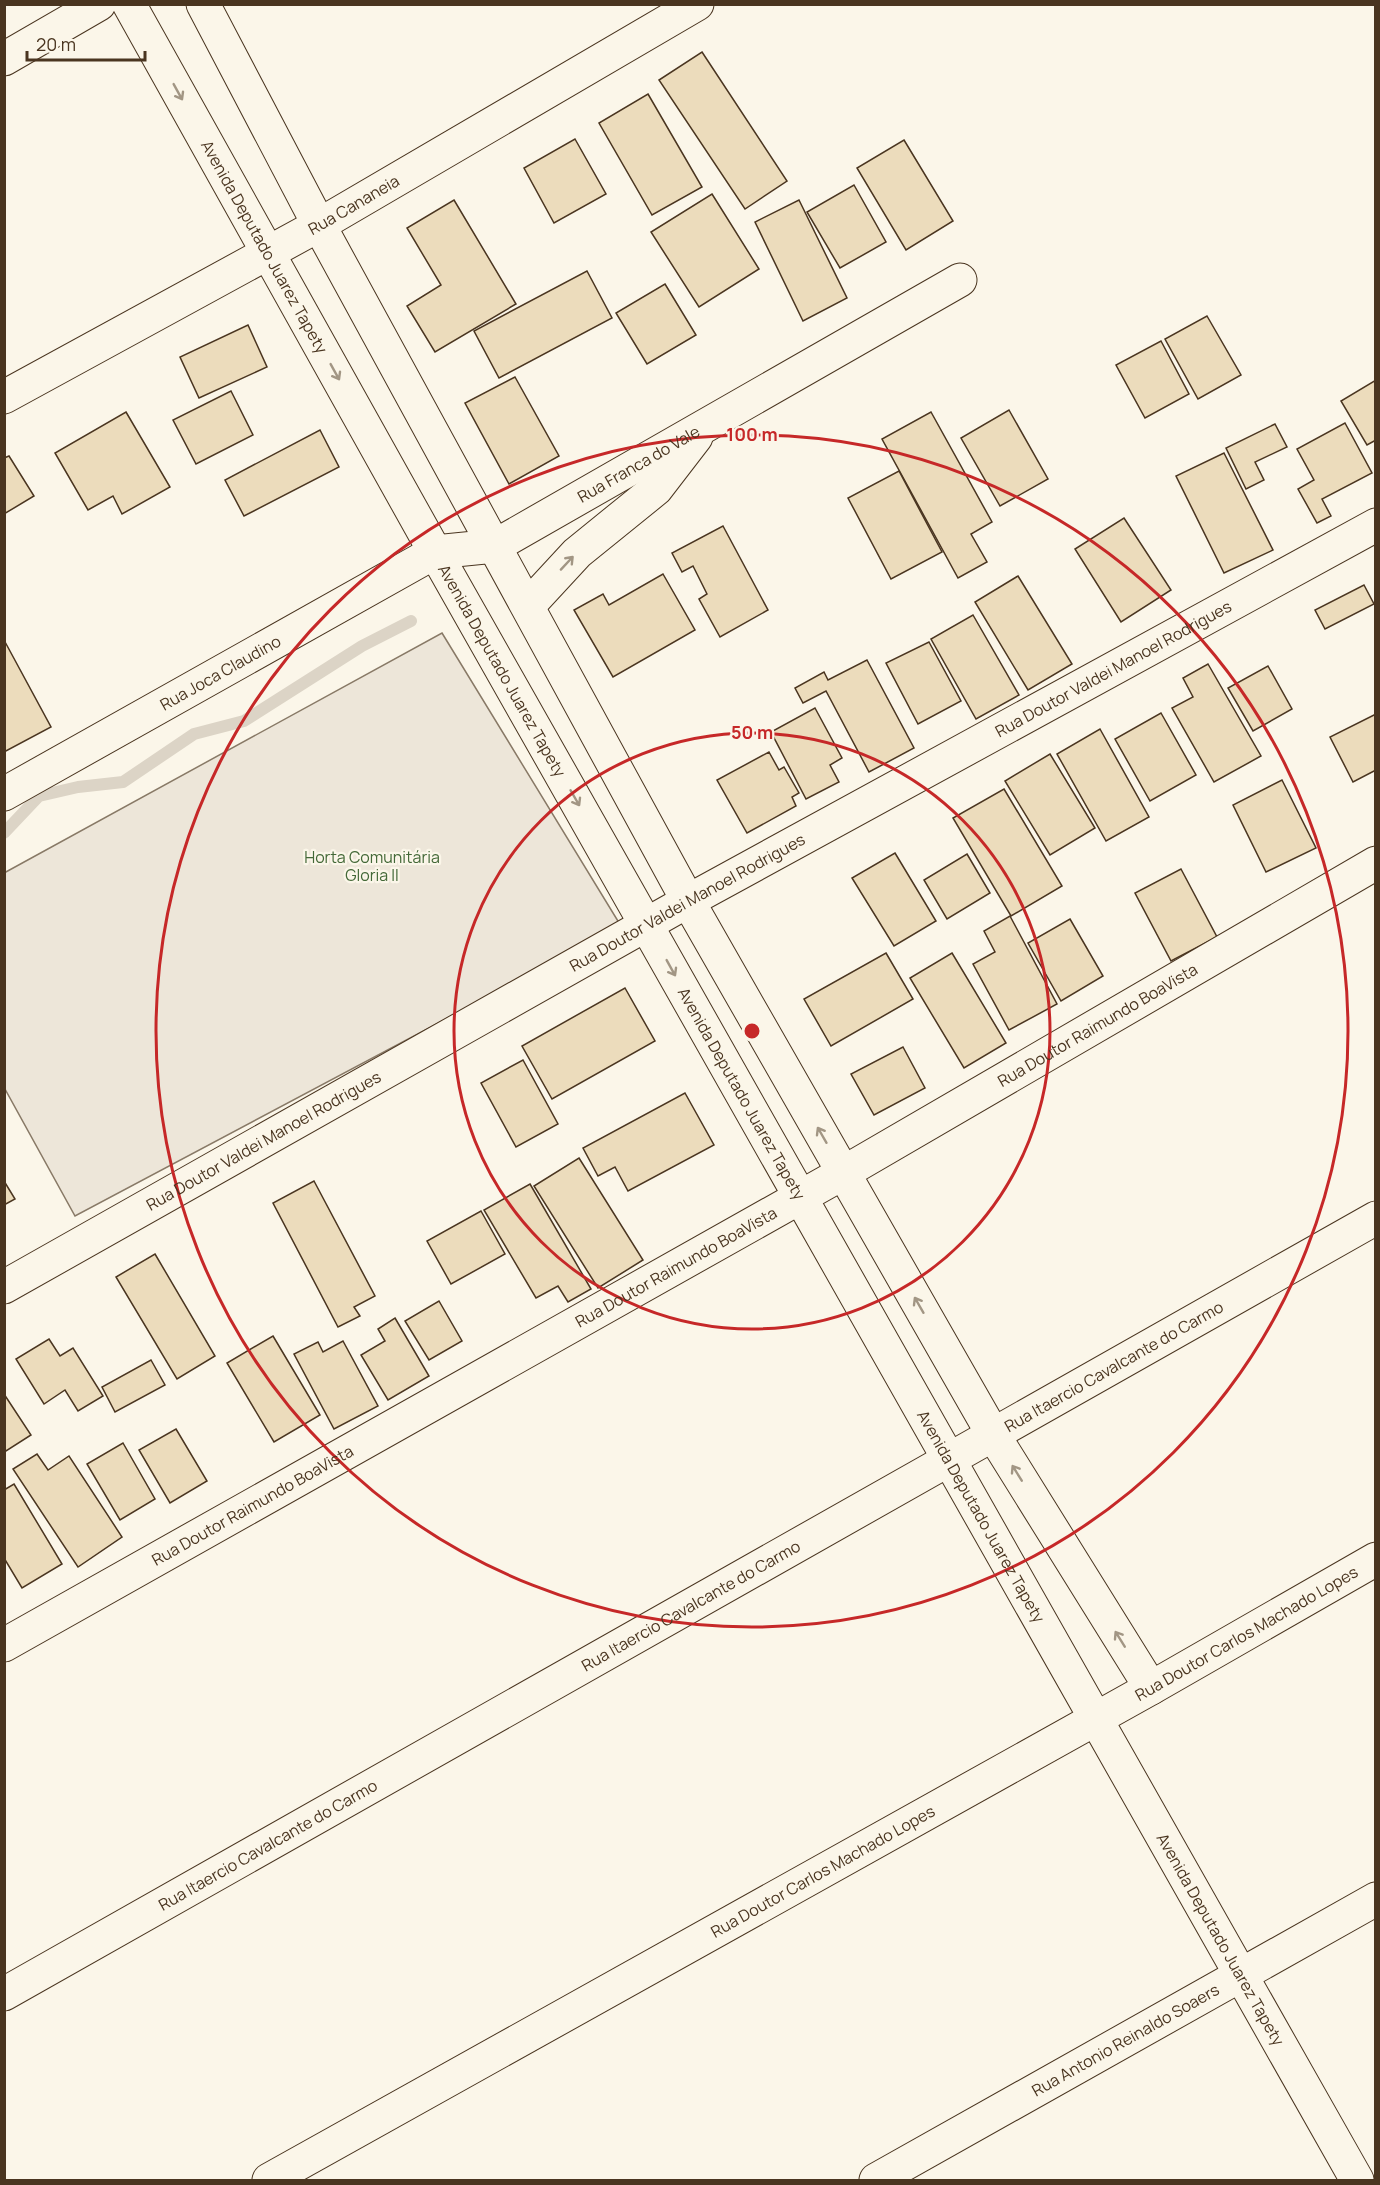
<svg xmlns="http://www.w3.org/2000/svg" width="1380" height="2185" font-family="Manrope,sans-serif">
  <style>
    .green { fill: #ede6d9; stroke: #887966; stroke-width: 1.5 }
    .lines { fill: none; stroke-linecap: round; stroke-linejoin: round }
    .stream { stroke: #dcd4c6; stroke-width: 12 }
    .building { fill: #ecdcbc; stroke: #4a3520; stroke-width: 1.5 }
    .minor-casing { stroke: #4a3520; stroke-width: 35 }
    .minor { stroke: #fbf6e9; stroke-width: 33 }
    .oneway { stroke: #a29684 }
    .ring { fill: none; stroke: #c62828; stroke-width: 3 }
    .labels { text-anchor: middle; stroke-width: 4.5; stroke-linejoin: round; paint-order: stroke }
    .street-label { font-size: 16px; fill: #4a3520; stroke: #fbf6e9 }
    .park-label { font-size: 16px; fill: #436837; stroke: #fbf6e9 }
    .centre { fill: #c62828; stroke: #fbf6e9; stroke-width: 3 }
    .ring-label { font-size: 18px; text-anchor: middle; font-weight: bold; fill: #c62828; stroke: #fbf6e9; stroke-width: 4.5; stroke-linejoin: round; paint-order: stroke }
  </style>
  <rect width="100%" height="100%" fill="#fbf6e9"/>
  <polygon class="green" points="442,633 621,926 75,1216 5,1089 4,873"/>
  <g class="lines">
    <polyline class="stream" points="4,833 39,796 78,787 123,782 194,734 244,721 362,646 411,621"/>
  </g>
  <g class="building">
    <polygon points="702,52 787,181 745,209 659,80"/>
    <polygon points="648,94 702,187 652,215 599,123"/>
    <polygon points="575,139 606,194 554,223 524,168"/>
    <polygon points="904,140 953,221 906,250 857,168"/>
    <polygon points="854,185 886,242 840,268 807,212"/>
    <polygon points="712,194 759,269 699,307 651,232"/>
    <polygon points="454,200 516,304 435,352 407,306 441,285 407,228"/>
    <polygon points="799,200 847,298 803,321 755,222"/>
    <polygon points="587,271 612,318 499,378 474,331"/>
    <polygon points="665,284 696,335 647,364 616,313"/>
    <polygon points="1207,316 1241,375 1198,399 1165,339"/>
    <polygon points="248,325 267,367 199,398 180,357"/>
    <polygon points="1161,341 1189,394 1145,418 1116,365"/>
    <polygon points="515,377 559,456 509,484 465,403"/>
    <polygon points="1376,380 1376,440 1367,445 1341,401"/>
    <polygon points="231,391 253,435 196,464 173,420"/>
    <polygon points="1009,410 1048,479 1000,506 961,438"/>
    <polygon points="126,412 170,487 122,514 113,496 88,510 55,453"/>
    <polygon points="931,412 992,522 971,534 987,562 958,578 882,439"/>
    <polygon points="1345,423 1372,473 1322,499 1331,516 1317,523 1298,489 1314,480 1297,449"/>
    <polygon points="1275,424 1287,447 1255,462 1264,480 1246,489 1226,448"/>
    <polygon points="320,430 339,467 244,516 225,480"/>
    <polygon points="1224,453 1273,550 1224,573 1176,476"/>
    <polygon points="9,456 34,496 4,514 4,458"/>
    <polygon points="899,471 942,552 891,579 848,498"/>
    <polygon points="1124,518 1171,590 1121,622 1075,549"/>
    <polygon points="723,526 768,610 720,637 699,599 707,594 693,566 682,572 672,553"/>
    <polygon points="663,574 695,630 613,677 574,610 603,594 609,605"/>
    <polygon points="1018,576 1072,664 1028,690 975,602"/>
    <polygon points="1364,585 1374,604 1325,629 1315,610"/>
    <polygon points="973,615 1019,695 976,719 931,639"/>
    <polygon points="4,640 51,727 4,752"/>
    <polygon points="929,642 961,701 918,724 886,663"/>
    <polygon points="867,660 914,748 869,772 826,691 803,703 795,688 824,672 828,680"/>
    <polygon points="1208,664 1261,756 1214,782 1172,708 1193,697 1183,678"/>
    <polygon points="1268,666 1292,709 1253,731 1228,688"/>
    <polygon points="815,708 842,758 830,765 839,782 806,799 771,732"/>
    <polygon points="1161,713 1196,775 1150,801 1115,739"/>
    <polygon points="1376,714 1376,770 1353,782 1330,737"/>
    <polygon points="1100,729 1149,817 1106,841 1057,754"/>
    <polygon points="769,752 779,770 784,767 799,793 792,797 796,806 747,833 717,780"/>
    <polygon points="1050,754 1095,828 1050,855 1005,781"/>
    <polygon points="1282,780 1316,848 1266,872 1233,805"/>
    <polygon points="1004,789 1062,886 1011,916 953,818"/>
    <polygon points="895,853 936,921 894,946 852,878"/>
    <polygon points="967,854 990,893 947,919 924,880"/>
    <polygon points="1181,869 1217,937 1171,961 1135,893"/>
    <polygon points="1010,916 1057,1004 1009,1030 973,964 995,952 984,931"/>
    <polygon points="1070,919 1103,976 1061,1001 1028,943"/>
    <polygon points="886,953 913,999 831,1046 804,999"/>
    <polygon points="952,953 1006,1043 964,1068 910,978"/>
    <polygon points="625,988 655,1041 552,1099 522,1046"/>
    <polygon points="903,1047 925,1088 874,1115 851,1074"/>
    <polygon points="523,1060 558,1124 516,1147 481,1083"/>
    <polygon points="685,1093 714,1145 628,1191 615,1167 598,1176 583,1148"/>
    <polygon points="579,1158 643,1260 598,1288 534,1186"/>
    <polygon points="4,1181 15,1199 4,1205"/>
    <polygon points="314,1181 375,1296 354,1307 360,1316 338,1327 273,1203"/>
    <polygon points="530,1184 591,1289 568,1302 558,1286 536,1298 484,1210"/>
    <polygon points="481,1211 505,1254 451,1284 427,1241"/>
    <polygon points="155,1254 215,1356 177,1379 116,1277"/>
    <polygon points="439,1301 462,1341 429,1360 405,1321"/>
    <polygon points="395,1318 429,1376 388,1400 361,1355 385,1341 378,1329"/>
    <polygon points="273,1336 320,1415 274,1442 227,1363"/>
    <polygon points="49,1339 60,1356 73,1348 103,1396 78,1411 65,1390 44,1404 16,1359"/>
    <polygon points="343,1341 378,1406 334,1429 294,1354 318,1342 323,1352"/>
    <polygon points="151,1360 165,1385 115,1412 102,1387"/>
    <polygon points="4,1394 31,1435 6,1451 4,1448"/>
    <polygon points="176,1429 207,1481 170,1503 139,1450"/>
    <polygon points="123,1443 155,1499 120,1520 87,1464"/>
    <polygon points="37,1454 48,1470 69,1456 122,1537 78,1567 13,1469"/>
    <polygon points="14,1484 62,1564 22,1588 4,1558 4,1490"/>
  </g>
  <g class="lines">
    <g class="minor-casing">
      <g id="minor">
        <path id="s1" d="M129 4 435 552 1357 2180"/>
        <polyline points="203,4 319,225 688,901 994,1436 1151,1688"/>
        <polyline points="4,59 99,4"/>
        <path id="s2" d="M4 397 319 225 697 4"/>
        <polyline points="528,606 577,553 656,489 696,437"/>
        <path id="s3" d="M4 794 435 552 495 546 960 280"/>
        <path id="s4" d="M4 1287 688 901 1376 525"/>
        <path id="s5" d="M4 1645 843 1173 1376 863"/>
        <path id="s6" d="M4 1994 1376 1218"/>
        <path id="s7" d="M269 2180 1151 1688 1376 1559"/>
        <path id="s8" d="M876 2180 1376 1899"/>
      </g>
    </g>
    <use href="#minor" class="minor"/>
  </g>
  <defs><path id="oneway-shaft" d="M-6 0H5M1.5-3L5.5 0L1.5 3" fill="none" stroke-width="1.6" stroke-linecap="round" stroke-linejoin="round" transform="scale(1.5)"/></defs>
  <g class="oneway">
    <use href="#oneway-shaft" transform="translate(178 92) rotate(61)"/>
    <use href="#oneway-shaft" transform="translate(335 372) rotate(61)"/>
    <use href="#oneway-shaft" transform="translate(567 563) rotate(-47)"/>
    <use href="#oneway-shaft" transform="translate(575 798) rotate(60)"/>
    <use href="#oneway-shaft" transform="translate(671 968) rotate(61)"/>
    <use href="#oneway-shaft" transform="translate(822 1135) rotate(-120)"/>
    <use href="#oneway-shaft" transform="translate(919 1305) rotate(-120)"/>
    <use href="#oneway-shaft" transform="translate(1017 1473) rotate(-122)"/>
    <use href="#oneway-shaft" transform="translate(1120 1639) rotate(-122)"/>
  </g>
  <g class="ring">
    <circle cx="752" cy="1031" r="298"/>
    <circle cx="752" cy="1031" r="596"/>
  </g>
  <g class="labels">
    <g class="street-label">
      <text dy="6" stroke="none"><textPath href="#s2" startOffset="399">Rua Cananeia</textPath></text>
      <text dy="6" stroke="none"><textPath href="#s1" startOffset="278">Avenida Deputado Juarez Tapety</textPath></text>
      <text dy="6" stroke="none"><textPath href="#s3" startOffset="720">Rua Franca do Vale</textPath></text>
      <text dy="6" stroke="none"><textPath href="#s4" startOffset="1270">Rua Doutor Valdei Manoel Rodrigues</textPath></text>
      <text dy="6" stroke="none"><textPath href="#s1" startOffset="764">Avenida Deputado Juarez Tapety</textPath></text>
      <text dy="6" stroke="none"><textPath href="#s3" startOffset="248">Rua Joca Claudino</textPath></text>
      <text dy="6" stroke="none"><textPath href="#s4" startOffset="784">Rua Doutor Valdei Manoel Rodrigues</textPath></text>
      <text dy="6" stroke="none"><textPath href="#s5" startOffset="1257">Rua Doutor Raimundo BoaVista</textPath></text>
      <text dy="6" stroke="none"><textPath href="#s1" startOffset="1250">Avenida Deputado Juarez Tapety</textPath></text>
      <text dy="6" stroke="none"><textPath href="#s4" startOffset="298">Rua Doutor Valdei Manoel Rodrigues</textPath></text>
      <text dy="6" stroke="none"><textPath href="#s5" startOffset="771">Rua Doutor Raimundo BoaVista</textPath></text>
      <text dy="6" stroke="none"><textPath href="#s6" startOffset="1275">Rua Itaercio Cavalcante do Carmo</textPath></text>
      <text dy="6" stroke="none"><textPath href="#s5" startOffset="285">Rua Doutor Raimundo BoaVista</textPath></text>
      <text dy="6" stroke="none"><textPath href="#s1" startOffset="1736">Avenida Deputado Juarez Tapety</textPath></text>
      <text dy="6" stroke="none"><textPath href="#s6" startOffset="789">Rua Itaercio Cavalcante do Carmo</textPath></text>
      <text dy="6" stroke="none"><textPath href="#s7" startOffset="1120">Rua Doutor Carlos Machado Lopes</textPath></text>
      <text dy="6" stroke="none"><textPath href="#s6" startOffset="303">Rua Itaercio Cavalcante do Carmo</textPath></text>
      <text dy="6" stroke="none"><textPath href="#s7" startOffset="634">Rua Doutor Carlos Machado Lopes</textPath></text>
      <text dy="6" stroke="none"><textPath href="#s1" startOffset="2222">Avenida Deputado Juarez Tapety</textPath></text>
      <text dy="6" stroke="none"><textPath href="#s8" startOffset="286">Rua Antonio Reinaldo Soaers</textPath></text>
    </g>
    <g class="park-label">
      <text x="372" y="863">Horta Comunitária<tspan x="372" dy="18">Gloria II</tspan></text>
    </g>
  </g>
  <circle cx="752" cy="1031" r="9" class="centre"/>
  <g class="ring-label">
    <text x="752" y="441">100 m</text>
    <text x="752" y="739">50 m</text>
  </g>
  <rect width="1380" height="2185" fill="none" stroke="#4a3520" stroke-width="12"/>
  <path d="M27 51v9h118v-9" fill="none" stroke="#4a3520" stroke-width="3"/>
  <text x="36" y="51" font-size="18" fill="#4a3520" stroke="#fbf6e9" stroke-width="4.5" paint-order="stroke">20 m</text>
</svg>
